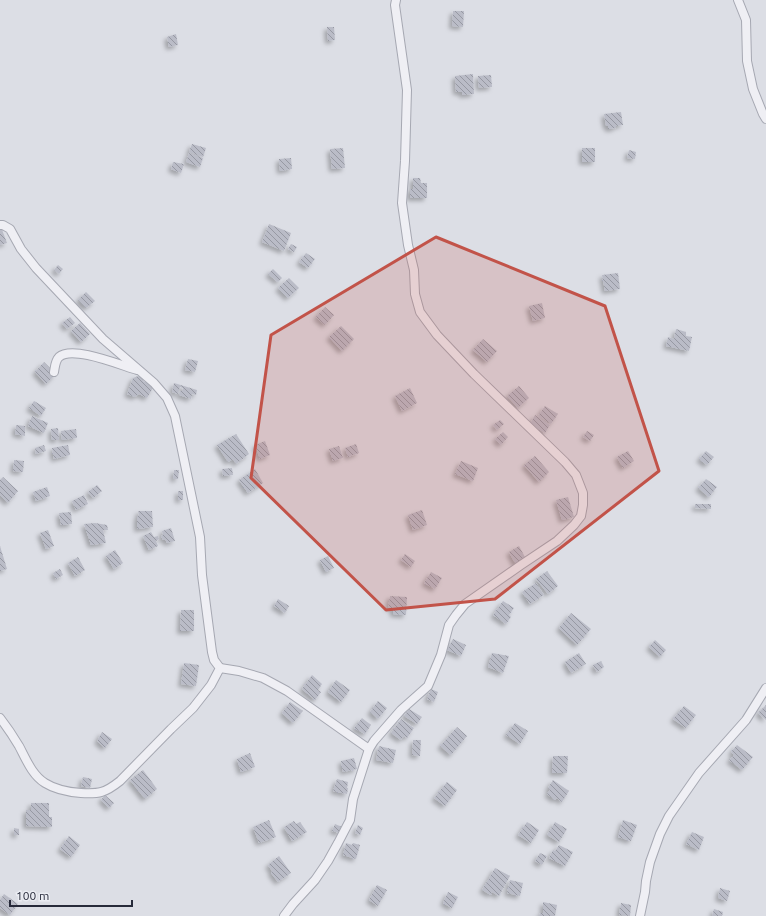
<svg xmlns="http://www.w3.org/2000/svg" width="766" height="916" font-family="Ubuntu,sans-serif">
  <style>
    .building { fill: url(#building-back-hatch); filter: url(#shadow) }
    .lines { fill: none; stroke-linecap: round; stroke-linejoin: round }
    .minor-casing { stroke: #a6a8b2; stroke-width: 10 }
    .minor { stroke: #efeff4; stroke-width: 8 }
    .marked { fill: #c25349; fill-opacity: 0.2; stroke: #c25349; stroke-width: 3; stroke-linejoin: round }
  </style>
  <defs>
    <pattern id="building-back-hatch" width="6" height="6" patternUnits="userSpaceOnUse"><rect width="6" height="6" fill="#babcc7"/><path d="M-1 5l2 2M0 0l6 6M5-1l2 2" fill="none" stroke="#9799a3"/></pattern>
    <filter id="shadow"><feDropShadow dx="-3" dy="3" stdDeviation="2" flood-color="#0004"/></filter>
  </defs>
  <rect width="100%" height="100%" fill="#dcdee5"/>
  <g class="building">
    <polygon points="453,11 464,11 463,27 452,26"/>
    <polygon points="327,27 334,27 335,40 328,41"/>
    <polygon points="176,34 178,45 169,47 167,37"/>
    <polygon points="473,74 474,94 462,95 462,92 456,92 455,76"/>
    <polygon points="491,75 492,87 479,88 478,76"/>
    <polygon points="621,112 623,125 616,126 616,128 608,129 608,126 606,126 604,114"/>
    <polygon points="192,144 206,148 203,157 189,152"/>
    <polygon points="343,148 345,168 332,169 330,149"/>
    <rect x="582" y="148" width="13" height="14"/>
    <polygon points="629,150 636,152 635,159 627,158"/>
    <polygon points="189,153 203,158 200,167 186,162"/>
    <polygon points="291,158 292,169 280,171 279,159"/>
    <polygon points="173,162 184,164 181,173 171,169"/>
    <polygon points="413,178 420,178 421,183 427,183 427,198 410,198 410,189 413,189"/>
    <polygon points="269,224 291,233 284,251 262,242"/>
    <polygon points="0,227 1,227 7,243 0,245"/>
    <polygon points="291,244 297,247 294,252 288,249"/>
    <polygon points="306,253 315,259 308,268 299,262"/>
    <polygon points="58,265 63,269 59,274 54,270"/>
    <polygon points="273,269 282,278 278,282 268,274"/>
    <polygon points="618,273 620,289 605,291 602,275"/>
    <polygon points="289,278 299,288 288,298 278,288"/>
    <polygon points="86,292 95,301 86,308 78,300"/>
    <polygon points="542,303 545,318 533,321 529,306"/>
    <polygon points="325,307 334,315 325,325 316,317"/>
    <polygon points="70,317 75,323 67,329 62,323"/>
    <polygon points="80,323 90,334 81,342 71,331"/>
    <polygon points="341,326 354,339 342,351 329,337"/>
    <polygon points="676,329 686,332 686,336 692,337 689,351 666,346 668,337 674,339"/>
    <polygon points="483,339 497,351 487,362 473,350"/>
    <polygon points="188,359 198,361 195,372 185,370"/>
    <polygon points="44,362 56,374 46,384 35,372"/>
    <polygon points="138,376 144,379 143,381 154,386 147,398 139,394 135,397 127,394 133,378"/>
    <polygon points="174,383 197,390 196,395 192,394 191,399 179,395 180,391 182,391 183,388 180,387 178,394 172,392"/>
    <polygon points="519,386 529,398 518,408 507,396"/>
    <polygon points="410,388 417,403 402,411 395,396"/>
    <polygon points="34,401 46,408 41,416 29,408"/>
    <polygon points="545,406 558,414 551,424 538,416"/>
    <polygon points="535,415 550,425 545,433 530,424"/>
    <polygon points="32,416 48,423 44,433 28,426"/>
    <polygon points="500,420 504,424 497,430 493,425"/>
    <polygon points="16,425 25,426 25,436 15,434"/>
    <polygon points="58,428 59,440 52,440 51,429"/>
    <polygon points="76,429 77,438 62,440 61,431"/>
    <polygon points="587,431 594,435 590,441 583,437"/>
    <polygon points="503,432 508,437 501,445 495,439"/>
    <polygon points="236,434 249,454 236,464 233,459 228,462 217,445"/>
    <polygon points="265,441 270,455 260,459 255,445"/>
    <polygon points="356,444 359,453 348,457 345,448"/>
    <polygon points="44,445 46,451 36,454 35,448"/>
    <polygon points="68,445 70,455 54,459 52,448"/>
    <polygon points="339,446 343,458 333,461 329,449"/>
    <polygon points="628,451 634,461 623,468 617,457"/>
    <polygon points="706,451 714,457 707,465 699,459"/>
    <polygon points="535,456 549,472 539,482 524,465"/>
    <polygon points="14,460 24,461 23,472 13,471"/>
    <polygon points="461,461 478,468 473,481 455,474"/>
    <polygon points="232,468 233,475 223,476 222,469"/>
    <polygon points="255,469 263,483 248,493 239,480"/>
    <polygon points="174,470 179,470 178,479 173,479"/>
    <polygon points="3,477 18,491 8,503 0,495 0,480"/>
    <polygon points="706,479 717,487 709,497 698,488"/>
    <polygon points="97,485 102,491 93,498 88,492"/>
    <polygon points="47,487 50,496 36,501 33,492"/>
    <rect x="178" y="491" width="5" height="9"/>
    <polygon points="84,495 88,504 76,510 72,501"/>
    <polygon points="568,497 574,517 562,520 556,500"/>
    <polygon points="695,504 711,504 711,509 695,508"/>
    <polygon points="422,510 427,525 413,530 408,515"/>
    <polygon points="138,511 152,511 153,527 137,529 137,516 139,516"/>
    <polygon points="71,512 72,524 61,525 59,513"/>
    <polygon points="95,523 107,525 108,530 103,530 106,543 91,545 84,524"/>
    <polygon points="171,528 175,541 167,543 165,539 163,540 161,536 163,535 162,531"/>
    <polygon points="48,530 54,546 46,549 40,533"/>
    <polygon points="151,532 154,537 158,536 159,539 156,541 158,546 149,550 143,536"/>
    <polygon points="0,546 7,569 0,571"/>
    <polygon points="519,546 526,559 516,565 509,552"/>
    <polygon points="115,550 123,563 114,569 106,556"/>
    <polygon points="405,554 415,561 411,567 401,560"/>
    <polygon points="328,556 334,568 326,572 320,560"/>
    <polygon points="78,557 85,570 75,576 68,563"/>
    <polygon points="60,569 63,575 56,579 53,573"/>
    <polygon points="547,571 558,586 548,594 536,579"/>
    <polygon points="431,572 442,578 435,589 424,583"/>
    <polygon points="536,583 544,595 530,604 522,592"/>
    <polygon points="390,596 407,597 406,615 393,614 393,608 388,608"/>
    <polygon points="278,599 289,606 285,613 274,606"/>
    <polygon points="503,601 514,608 509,615 511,617 506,624 493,615"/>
    <polygon points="181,610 194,610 194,631 180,631"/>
    <polygon points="571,613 591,629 577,645 559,628"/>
    <polygon points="453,639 466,645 461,656 447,650"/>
    <polygon points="655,640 666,650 660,657 649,647"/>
    <polygon points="492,653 509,656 503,673 488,667"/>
    <polygon points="579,653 586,664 571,673 565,662"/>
    <polygon points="601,661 604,667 597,672 593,665"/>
    <polygon points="184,663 199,665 196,686 181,684"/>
    <polygon points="312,675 322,684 318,690 321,692 315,700 302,689"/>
    <polygon points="336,680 350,690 341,702 328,692"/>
    <polygon points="431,689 438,692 434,702 427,699"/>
    <polygon points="378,701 387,708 378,719 370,712"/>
    <polygon points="290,702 303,711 293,723 282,713"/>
    <polygon points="766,705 766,720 758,713"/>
    <polygon points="684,706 696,715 686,728 673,719"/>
    <polygon points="409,709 422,717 417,724 404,716"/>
    <polygon points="362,718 371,725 365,734 354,728"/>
    <polygon points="401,719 414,728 407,738 404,736 401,740 391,733"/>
    <polygon points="515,723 528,731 520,744 506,735"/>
    <polygon points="457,727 467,736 451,755 440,746"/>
    <polygon points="102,732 112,739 105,748 97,741"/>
    <polygon points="413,740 421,740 420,756 412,755"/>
    <polygon points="737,745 753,757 742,770 729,760 734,755 731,752"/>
    <polygon points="379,746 396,750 393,763 376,760"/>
    <polygon points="250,753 255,767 241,772 237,759"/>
    <polygon points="553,756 568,756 567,773 552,773"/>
    <polygon points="354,758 357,769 343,772 341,761"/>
    <polygon points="143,770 157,789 145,799 130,780"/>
    <polygon points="83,777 92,779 90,788 81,786"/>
    <polygon points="337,779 348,782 347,788 348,788 347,794 333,791"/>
    <polygon points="553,780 569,791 562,802 557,798 555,800 547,794 550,790 548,788"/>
    <polygon points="447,782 457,790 445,806 434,798"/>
    <polygon points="105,795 114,803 109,808 101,800"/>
    <polygon points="31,803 49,803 49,817 52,817 52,827 26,826 26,810 31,810"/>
    <polygon points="269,820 276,837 259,843 253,827"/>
    <polygon points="623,820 637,825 631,841 618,837"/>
    <polygon points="294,821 296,824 300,822 307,832 292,841 284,827"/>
    <polygon points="527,822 539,830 531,843 518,835"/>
    <polygon points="555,822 567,829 559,842 547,835"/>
    <polygon points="335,824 342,827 340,833 332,831"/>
    <polygon points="358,825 363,828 360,835 355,833"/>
    <polygon points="14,828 19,829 19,835 14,835"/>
    <polygon points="692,832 704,837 699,850 686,844"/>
    <polygon points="69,836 80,845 71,857 60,849"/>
    <polygon points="346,843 352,845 353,843 360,845 356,859 343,855"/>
    <polygon points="559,845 573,852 565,866 549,858 553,850 555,851"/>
    <polygon points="540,853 547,856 542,865 535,861"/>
    <polygon points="279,856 291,873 278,882 271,873 272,871 268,865"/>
    <polygon points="495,868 510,876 499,896 492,892 491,895 482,890"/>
    <polygon points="510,880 523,883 520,896 507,893"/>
    <polygon points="377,885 387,890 378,906 369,900"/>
    <polygon points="720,888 730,891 727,901 718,898"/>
    <polygon points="448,892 458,897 452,908 443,903"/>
    <polygon points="4,894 18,904 10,915 0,908 0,900"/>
    <polygon points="543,902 557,905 555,916 539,916 540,913 543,913"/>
    <polygon points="621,903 631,905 630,916 619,915"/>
    <polygon points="714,909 723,912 722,916 712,916"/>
  </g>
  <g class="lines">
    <g class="minor-casing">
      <g id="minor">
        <polyline points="738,0 746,20 747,61 753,89 763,114 766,119"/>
        <path d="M0 225H3L10 229 21 249 36 268 103 339 154 383 167 398 175 416 200 537 202 575 212 652 214 660 220 668 211 685 193 708 171 729 120 781C105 793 99 794 81 793 68 792 56 790 45 783 32 775 26 759 19 746 13 736 7 727 0 718"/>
        <path d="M54 372C55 367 55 361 59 357 72 345 120 365 137 370"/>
        <polyline points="220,668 239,671 263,678 287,691 369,749"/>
        <polyline points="284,916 293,904 315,880 328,861 338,843 350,820 353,799 369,749 374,741 401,710 428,686 441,655 449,625 456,615 465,604 521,565 557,541 574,525 581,516 583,505 583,493 576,475 565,462 474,374 437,335 420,312 415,294 414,270 408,245 402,203 405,161 407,90 395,5 396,0"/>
        <polyline points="640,916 645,892 646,881 650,862 660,834 669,816 699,773 746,720 766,688"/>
      </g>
    </g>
    <use href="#minor" class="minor"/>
  </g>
  <path class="marked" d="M436 237 605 306 659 471 495 599 386 610 251 478 271 335Z"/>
  <path d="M10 900v6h122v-6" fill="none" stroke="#272a3a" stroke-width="2"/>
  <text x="16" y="900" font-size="12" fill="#272a3a" stroke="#ebedf3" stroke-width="3" paint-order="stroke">100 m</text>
</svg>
